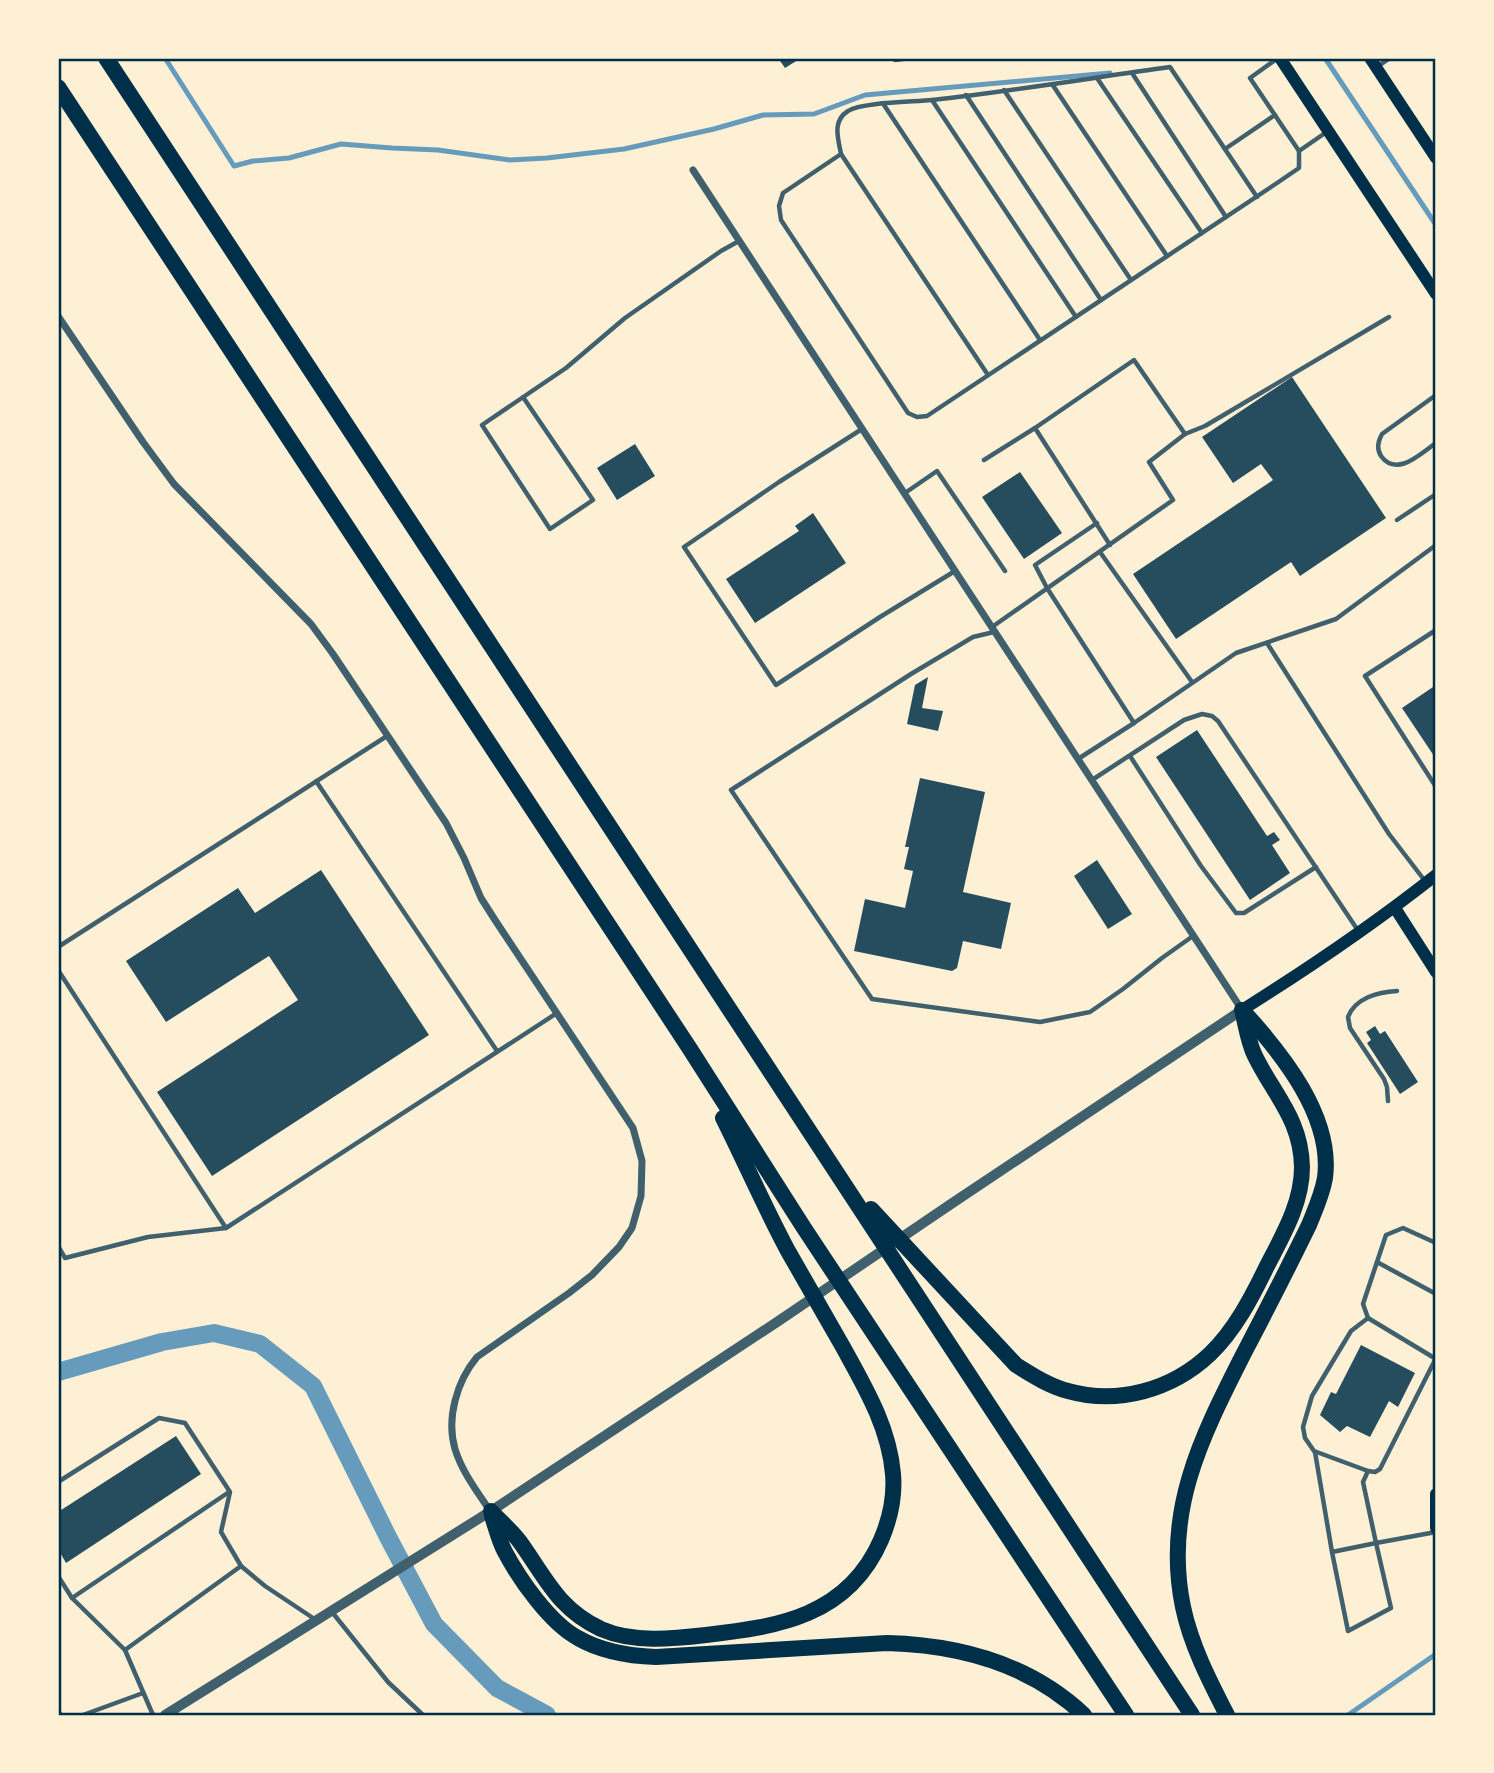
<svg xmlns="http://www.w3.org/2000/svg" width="1494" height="1773" font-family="'Noto Sans',sans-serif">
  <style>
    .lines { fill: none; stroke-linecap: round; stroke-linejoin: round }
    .stream { stroke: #669bbc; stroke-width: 5 }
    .canal { stroke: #669bbc; stroke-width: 18 }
    .building { fill: #264d5e }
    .service { stroke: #3f606c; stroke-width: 4.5 }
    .minor { stroke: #3f606c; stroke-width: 7 }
    .tertiary { stroke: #3f606c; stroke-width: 10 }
    .secondary { stroke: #003049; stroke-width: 12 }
    .primary { stroke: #003049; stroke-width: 12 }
    .motorway { stroke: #003049; stroke-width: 16 }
    .neatline { fill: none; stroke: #003049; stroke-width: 2.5 }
  </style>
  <rect width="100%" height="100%" fill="#fdf0d5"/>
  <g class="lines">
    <g class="stream">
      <polyline points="165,58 234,166 253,161 289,158 341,144 392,148 438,150 510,160 547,158 624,149 714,129 763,115 814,114 865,95 1110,73"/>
      <polyline points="1325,58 1436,225"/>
      <polyline points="1348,1715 1436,1654"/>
    </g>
    <polyline class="canal" points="58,1372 162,1342 214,1333 260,1344 313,1386 388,1537 434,1624 497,1688 547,1715"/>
  </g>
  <g class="building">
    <polygon points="778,58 801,58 785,68"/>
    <polygon points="1292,377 1386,518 1300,576 1291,562 1176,639 1133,574 1273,480 1261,464 1233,483 1202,437"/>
    <polygon points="635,444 655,476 617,500 597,468"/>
    <polygon points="1020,472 1062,533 1024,559 982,497"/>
    <polygon points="813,513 846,563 755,623 726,579 799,531 795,526"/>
    <polygon points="928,677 922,708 943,711 938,731 907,724 915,685"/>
    <polygon points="1436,685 1436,759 1402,708"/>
    <polygon points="1197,730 1267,836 1274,832 1280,840 1272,845 1290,873 1250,900 1156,757"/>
    <polygon points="920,778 985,792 963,892 1011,903 1001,949 963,941 957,968 952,971 854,951 865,899 905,908 913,871 904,869 909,847 905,847"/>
    <polygon points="1097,860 1132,914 1108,929 1074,876"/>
    <polygon points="321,870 429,1035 212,1176 157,1092 298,1000 269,956 166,1022 126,961 238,888 255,913"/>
    <polygon points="1375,1026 1380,1034 1385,1031 1418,1082 1400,1094 1367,1043 1371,1040 1366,1032"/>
    <polygon points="1361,1345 1415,1373 1398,1407 1389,1401 1370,1437 1347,1426 1340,1432 1320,1415 1331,1392 1336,1394"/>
    <polygon points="176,1436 201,1474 66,1563 58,1549 58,1512"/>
  </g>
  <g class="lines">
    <g class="service">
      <polyline points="893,58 895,60 910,58"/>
      <polyline points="1278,58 1250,78 1299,151"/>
      <polyline points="1377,67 1390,58"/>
      <polyline points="1132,73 1226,217"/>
      <polyline points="1097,78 1202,233"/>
      <polyline points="1052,84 1167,256"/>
      <polyline points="1004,90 1131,280"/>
      <polyline points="966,95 1101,300"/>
      <polyline points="932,100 1076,317"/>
      <polyline points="884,105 1040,340"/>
      <polyline points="1225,149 1275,115"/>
      <polyline points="841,154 988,375"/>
      <path d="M1257 197 1170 67C1091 78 1012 91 932 100 915 102 861 102 848 111 832 121 838 138 841 154L783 193 779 206 781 220 908 413 917 417 927 416 1277 183 1299 168V151L1328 131"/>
      <path d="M1436 395 1382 434C1378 441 1376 448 1381 456 1397 478 1421 453 1436 443"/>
      <polyline points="523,397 593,500 550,529 482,425 566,368 625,318 721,251 739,241"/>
      <polyline points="862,429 779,482 684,547 776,685 880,617 955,571"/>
      <polyline points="1185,434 1205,426 1389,317"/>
      <polyline points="984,460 1035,428"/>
      <polyline points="905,493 937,471 1005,571"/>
      <polyline points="1397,520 1436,494"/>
      <polyline points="1097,523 1035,565 1047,588 1134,723 1236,653 1336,619 1436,545"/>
      <polyline points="1100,552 1192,682"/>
      <polyline points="992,627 1173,500 1149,462 1185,434 1134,360 1035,428 1110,545"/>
      <polyline points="1436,630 1365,676 1436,787"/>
      <polyline points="994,632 973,637 911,674 731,790 872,999 1040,1022 1090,1012 1123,989 1162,958 1193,936"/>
      <polyline points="1267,643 1389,834 1425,881"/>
      <polyline points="1130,756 1201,866 1236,913 1244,913 1316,867"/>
      <polyline points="1078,759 1134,723"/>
      <polyline points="1092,780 1184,720 1202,714 1212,716 1218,721 1359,932"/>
      <polyline points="316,781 497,1051"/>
      <polyline points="58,947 387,736"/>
      <polyline points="58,970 226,1228 557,1013"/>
      <path d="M1388 1101 1387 1087 1384 1079 1350 1028 1348 1017C1355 998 1378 992 1397 991"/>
      <polyline points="1436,1243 1403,1228 1386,1235 1363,1304 1368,1318 1436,1359"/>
      <polyline points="58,1246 65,1258 148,1237 226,1228"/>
      <polyline points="1377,1262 1436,1294"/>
      <polyline points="1368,1318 1351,1331 1312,1396 1303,1427 1305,1438 1314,1451 1368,1471 1363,1482 1376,1543 1436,1532"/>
      <polyline points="1315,1452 1332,1552 1376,1543 1391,1608 1348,1631 1332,1552"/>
      <polyline points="1368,1471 1375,1472 1380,1469 1436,1358"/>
      <polyline points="58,1482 159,1418 185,1423 230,1492 221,1532 241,1566 265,1586 316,1620"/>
      <polyline points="58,1576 72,1598 125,1650 153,1715"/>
      <polyline points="72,1598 229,1492"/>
      <polyline points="332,1612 388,1682 423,1715"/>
      <polyline points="125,1650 241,1566"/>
      <polyline points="58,1711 61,1715"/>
      <polyline points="83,1715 143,1693"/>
    </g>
    <g class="minor">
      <polyline points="693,170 1242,1010"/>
      <path d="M58 316 143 442 174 484 311 624 333 654 446 823 464 858 481 898 495 920 633 1128 642 1161 641 1196 632 1228 619 1247 592 1275 569 1293 477 1357C457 1381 446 1418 455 1449 462 1472 477 1491 490 1511"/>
    </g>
    <polyline class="tertiary" points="165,1715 491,1511 780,1320 951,1204 1242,1010"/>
    <g class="secondary">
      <polyline points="1395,908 1436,972"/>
      <path d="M1242 1010C1309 968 1374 924 1436 875"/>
      <polyline points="1436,1494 1436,1528"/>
    </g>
    <g class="primary">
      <polyline points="1280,58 1436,294"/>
      <polyline points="1370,58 1436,158"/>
    </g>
    <g class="motorway">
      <polyline points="106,58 1192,1715"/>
      <polyline points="58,87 690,1049 804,1228 1126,1715"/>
      <path d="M871 1209 1016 1365C1032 1375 1049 1386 1068 1391 1118 1405 1172 1390 1210 1354 1235 1330 1252 1297 1267 1266 1283 1235 1302 1203 1302 1167 1301 1119 1274 1095 1255 1056 1248 1042 1246 1025 1242 1010"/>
      <path d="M491 1511C500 1521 512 1531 520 1542 546 1578 558 1609 601 1629 633 1643 672 1639 706 1635 778 1627 848 1616 881 1540 890 1519 895 1497 893 1474 889 1427 865 1387 843 1347 825 1315 806 1283 788 1251 765 1208 745 1162 723 1118"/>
      <path d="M492 1516C496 1528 499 1541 505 1552 520 1580 550 1623 578 1638 602 1652 629 1656 656 1657L887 1643C960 1645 1030 1664 1084 1715"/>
      <path d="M1227 1715C1209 1680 1191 1645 1183 1607 1163 1511 1202 1436 1244 1353 1266 1311 1288 1268 1309 1225 1315 1210 1322 1195 1325 1178 1333 1117 1283 1055 1244 1012"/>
    </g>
  </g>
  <rect width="1494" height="1773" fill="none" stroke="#fdf0d5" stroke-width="119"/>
  <rect x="60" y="60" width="1374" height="1654" class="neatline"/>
</svg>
